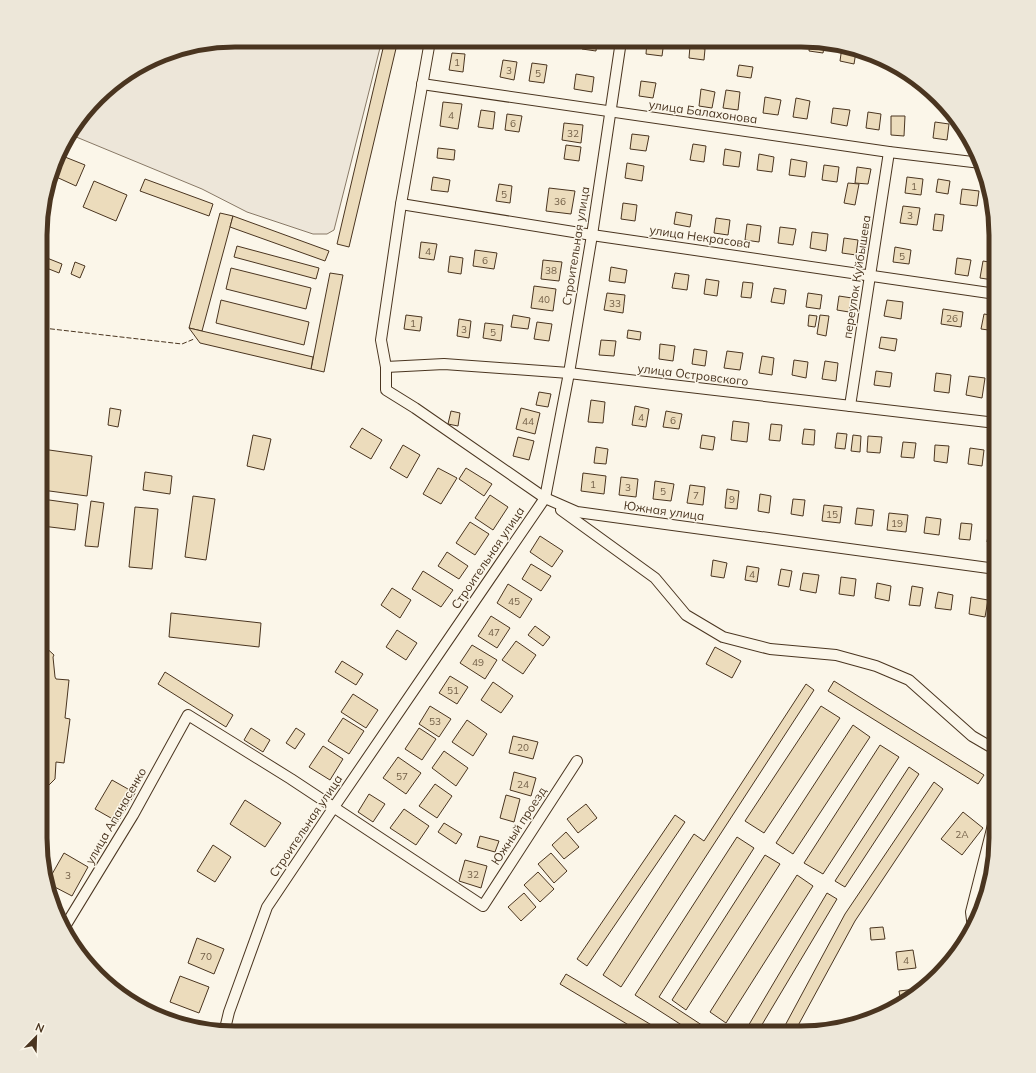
<svg xmlns="http://www.w3.org/2000/svg" width="1036" height="1073" font-family="Mulish,sans-serif">
  <style>
    .green { fill: #ede6d9; stroke: #887966 }
    .building { fill: #ecdcbc; stroke: #4a3520 }
    .lines { fill: none; stroke-linecap: round; stroke-linejoin: round }
    .minor-casing { stroke: #4a3520; stroke-width: 12 }
    .minor { stroke: #fbf6e9; stroke-width: 10 }
    .fence { stroke: #4a3520; stroke-width: 1; stroke-dasharray: 5 2; stroke-linecap: butt }
    .labels { text-anchor: middle; stroke-width: 3; stroke-linejoin: round; paint-order: stroke }
    .number-label { font-size: 10px; fill: #725f47 }
    .street-label { font-size: 12px; fill: #4a3520; stroke: #fbf6e9 }
    .rim { fill: none; stroke: #4a3520; stroke-width: 5 }
  </style>
  <rect width="100%" height="100%" fill="#fbf6e9"/>
  <polygon class="green" points="235,40 382,40 334,230 327,234 313,234 247,212 202,189 69,134 107,88 172,50"/>
  <g class="building">
    <polygon points="385,40 398,40 349,247 337,244"/>
    <polygon points="583,41 597,41 596,51 582,49"/>
    <polygon points="647,41 664,41 662,56 646,54"/>
    <polygon points="775,42 790,42 789,47 775,44"/>
    <polygon points="810,42 825,42 823,53 809,51"/>
    <polygon points="690,46 705,49 704,60 689,58"/>
    <polygon points="842,47 856,52 854,64 840,61"/>
    <polygon points="452,53 465,54 463,72 449,70"/>
    <polygon points="877,59 889,63 889,64 876,62"/>
    <polygon points="503,60 517,62 514,80 500,77"/>
    <polygon points="532,63 547,65 544,83 529,81"/>
    <polygon points="739,65 753,67 751,78 737,76"/>
    <polygon points="576,74 594,77 592,92 574,89"/>
    <polygon points="641,81 656,83 653,98 639,96"/>
    <polygon points="701,89 715,92 712,108 699,106"/>
    <polygon points="726,90 740,92 738,110 723,108"/>
    <polygon points="765,97 781,100 778,115 763,113"/>
    <polygon points="796,98 810,101 807,119 793,117"/>
    <polygon points="443,102 462,104 458,129 440,126"/>
    <polygon points="833,108 850,110 847,126 831,123"/>
    <polygon points="481,110 495,112 493,129 478,127"/>
    <polygon points="868,112 881,114 879,130 866,128"/>
    <polygon points="507,114 522,116 519,132 505,130"/>
    <polygon points="891,116 905,116 904,136 891,135"/>
    <polygon points="935,122 949,124 947,140 933,138"/>
    <polygon points="564,123 583,125 581,143 562,140"/>
    <polygon points="966,132 971,143 964,142"/>
    <polygon points="632,134 649,136 646,151 630,149"/>
    <polygon points="693,144 706,146 704,162 690,160"/>
    <polygon points="566,145 581,147 579,161 564,159"/>
    <polygon points="438,148 455,150 454,160 437,158"/>
    <polygon points="725,149 741,152 739,167 723,165"/>
    <polygon points="759,154 774,157 772,172 757,170"/>
    <polygon points="60,155 85,165 76,186 52,175"/>
    <polygon points="791,159 807,162 805,177 789,175"/>
    <polygon points="627,163 644,166 642,181 625,178"/>
    <polygon points="824,165 839,167 837,182 822,180"/>
    <polygon points="857,167 871,169 868,184 855,183"/>
    <polygon points="433,177 450,180 448,192 431,190"/>
    <polygon points="907,177 923,179 921,195 905,193"/>
    <polygon points="145,179 213,204 209,216 140,191"/>
    <polygon points="938,179 950,181 948,194 936,192"/>
    <polygon points="94,181 127,195 116,221 83,207"/>
    <polygon points="848,183 859,184 855,205 844,203"/>
    <polygon points="499,184 512,186 510,203 496,201"/>
    <polygon points="549,188 575,191 571,214 546,211"/>
    <polygon points="962,189 979,191 977,206 960,204"/>
    <polygon points="44,200 50,202 44,218"/>
    <polygon points="623,203 637,205 635,221 621,219"/>
    <polygon points="903,206 920,208 917,225 900,223"/>
    <polygon points="676,212 692,215 690,227 674,224"/>
    <polygon points="220,213 233,216 202,331 189,328"/>
    <polygon points="935,214 944,215 942,231 933,230"/>
    <polygon points="233,216 329,251 325,261 230,227"/>
    <polygon points="716,218 730,220 728,235 714,233"/>
    <polygon points="747,224 761,226 759,242 745,240"/>
    <polygon points="780,227 796,229 793,245 778,243"/>
    <polygon points="812,232 828,234 826,251 810,248"/>
    <polygon points="844,238 858,240 856,255 842,253"/>
    <polygon points="421,242 437,244 434,260 419,258"/>
    <polygon points="237,246 319,268 316,279 234,257"/>
    <polygon points="895,247 911,250 909,264 893,262"/>
    <polygon points="475,250 497,253 494,269 473,266"/>
    <polygon points="450,256 463,258 461,274 448,272"/>
    <polygon points="47,258 62,264 59,273 44,267"/>
    <polygon points="957,258 971,260 968,276 955,274"/>
    <polygon points="543,260 562,262 559,281 541,279"/>
    <polygon points="983,261 995,263 993,280 980,278"/>
    <polygon points="75,262 85,266 80,278 71,274"/>
    <polygon points="611,267 627,270 625,283 609,281"/>
    <polygon points="231,268 311,288 306,309 226,289"/>
    <polygon points="330,273 343,275 324,372 311,369"/>
    <polygon points="675,273 689,275 687,290 672,288"/>
    <polygon points="706,279 719,281 717,296 704,294"/>
    <polygon points="743,282 753,283 751,298 741,297"/>
    <polygon points="534,286 556,289 553,311 531,308"/>
    <polygon points="774,288 786,290 784,304 771,302"/>
    <polygon points="607,293 625,295 623,313 604,310"/>
    <polygon points="808,293 822,295 820,309 806,307"/>
    <polygon points="839,296 852,298 849,312 837,310"/>
    <polygon points="221,300 309,322 304,345 216,323"/>
    <polygon points="887,300 903,302 901,319 884,316"/>
    <polygon points="943,309 963,312 961,327 941,324"/>
    <polygon points="984,314 996,316 996,331 981,329"/>
    <polygon points="406,315 422,317 420,331 404,329"/>
    <polygon points="513,315 530,318 528,329 511,327"/>
    <polygon points="809,315 817,316 815,327 808,326"/>
    <polygon points="820,315 829,316 826,336 817,334"/>
    <polygon points="459,319 471,321 469,338 457,336"/>
    <polygon points="537,322 552,324 549,341 534,339"/>
    <polygon points="485,323 503,325 501,341 483,338"/>
    <polygon points="189,328 313,357 311,369 200,343"/>
    <polygon points="628,330 641,332 640,340 627,338"/>
    <polygon points="881,337 897,339 895,351 879,348"/>
    <polygon points="601,340 616,341 614,356 599,355"/>
    <polygon points="660,344 675,346 673,361 659,359"/>
    <polygon points="694,349 707,351 705,366 692,364"/>
    <polygon points="727,351 743,353 740,370 724,368"/>
    <polygon points="762,356 774,358 772,375 759,373"/>
    <polygon points="794,360 808,362 806,378 792,375"/>
    <polygon points="825,361 838,363 836,381 822,379"/>
    <polygon points="876,371 892,373 890,387 874,385"/>
    <polygon points="936,373 951,375 949,393 934,391"/>
    <polygon points="969,376 985,378 982,398 966,395"/>
    <polygon points="539,392 551,394 548,407 536,405"/>
    <polygon points="591,400 605,402 603,423 588,422"/>
    <polygon points="635,406 649,409 646,427 632,425"/>
    <polygon points="110,408 121,410 118,427 108,425"/>
    <polygon points="521,408 540,413 535,434 516,429"/>
    <polygon points="451,411 460,413 458,426 448,424"/>
    <polygon points="666,411 682,414 679,429 663,427"/>
    <polygon points="733,421 749,423 747,442 731,440"/>
    <polygon points="771,424 782,425 780,441 769,440"/>
    <polygon points="362,428 382,440 371,459 350,447"/>
    <polygon points="804,429 815,430 814,445 802,444"/>
    <polygon points="837,433 847,434 845,449 835,448"/>
    <polygon points="253,435 271,439 264,470 247,466"/>
    <polygon points="702,435 715,437 713,450 700,448"/>
    <polygon points="853,435 861,436 860,452 851,451"/>
    <polygon points="868,436 882,437 880,453 867,452"/>
    <polygon points="518,437 534,441 529,460 513,456"/>
    <polygon points="903,442 916,443 914,458 901,457"/>
    <polygon points="403,445 420,455 407,478 390,468"/>
    <polygon points="935,445 949,446 947,463 934,461"/>
    <polygon points="596,447 608,449 606,464 594,463"/>
    <polygon points="970,448 984,450 982,466 968,464"/>
    <polygon points="42,449 92,456 87,496 42,490"/>
    <polygon points="438,468 457,478 441,504 423,494"/>
    <polygon points="466,468 492,484 484,496 459,479"/>
    <polygon points="145,472 172,476 170,494 143,490"/>
    <polygon points="583,473 606,476 604,494 581,491"/>
    <polygon points="621,477 638,479 636,497 619,495"/>
    <polygon points="655,481 674,484 671,501 653,499"/>
    <polygon points="690,485 705,487 703,505 687,503"/>
    <polygon points="727,489 739,491 737,509 725,508"/>
    <polygon points="760,494 771,496 769,513 758,511"/>
    <polygon points="490,495 508,507 493,530 475,518"/>
    <polygon points="193,496 215,499 206,560 185,557"/>
    <polygon points="42,499 78,504 75,530 42,526"/>
    <polygon points="793,499 805,500 803,516 791,514"/>
    <polygon points="91,501 104,503 98,547 85,546"/>
    <polygon points="824,505 842,507 840,523 822,521"/>
    <polygon points="135,507 158,509 152,569 129,567"/>
    <polygon points="857,508 874,510 872,526 855,524"/>
    <polygon points="889,513 908,515 906,532 887,530"/>
    <polygon points="926,517 941,519 939,535 924,533"/>
    <polygon points="470,522 489,534 475,555 456,543"/>
    <polygon points="990,522 996,523 996,543 987,542"/>
    <polygon points="961,523 972,524 970,540 959,539"/>
    <polygon points="540,536 563,551 552,567 530,552"/>
    <polygon points="447,552 468,566 459,579 438,566"/>
    <polygon points="713,560 727,563 724,578 711,576"/>
    <polygon points="531,564 551,576 541,591 522,579"/>
    <polygon points="747,566 759,568 757,582 745,580"/>
    <polygon points="781,569 792,571 789,587 778,585"/>
    <polygon points="423,571 453,590 441,607 412,589"/>
    <polygon points="803,573 819,575 816,593 800,590"/>
    <polygon points="841,577 856,579 854,596 839,594"/>
    <polygon points="877,583 891,586 889,601 875,598"/>
    <polygon points="508,584 532,599 520,618 497,603"/>
    <polygon points="912,586 923,588 920,606 909,605"/>
    <polygon points="392,588 411,600 400,618 381,605"/>
    <polygon points="938,592 953,595 951,610 935,608"/>
    <polygon points="971,597 988,600 985,617 969,614"/>
    <polygon points="171,613 261,623 259,647 169,637"/>
    <polygon points="491,616 510,628 497,648 478,636"/>
    <polygon points="535,626 550,637 543,646 528,635"/>
    <polygon points="397,630 417,643 406,660 386,647"/>
    <polygon points="516,641 536,655 523,674 502,660"/>
    <polygon points="41,643 54,655 53,657 55,677 56,679 69,680 65,718 70,719 64,763 56,762 55,779 41,793"/>
    <polygon points="472,645 497,660 485,679 460,663"/>
    <polygon points="715,647 741,661 732,678 706,664"/>
    <polygon points="342,661 363,674 356,685 335,672"/>
    <polygon points="165,672 233,715 226,727 158,684"/>
    <polygon points="450,676 468,687 457,704 439,693"/>
    <polygon points="834,681 984,775 978,784 828,691"/>
    <polygon points="493,682 513,696 501,713 481,700"/>
    <polygon points="806,684 814,690 621,987 603,975 694,834 704,841"/>
    <polygon points="353,694 378,710 366,728 341,712"/>
    <polygon points="430,706 451,719 439,737 419,724"/>
    <polygon points="821,706 840,718 764,833 745,821"/>
    <polygon points="343,718 364,731 349,754 328,741"/>
    <polygon points="467,720 487,734 473,756 452,742"/>
    <polygon points="853,725 870,737 793,854 776,843"/>
    <polygon points="251,728 270,740 263,752 244,740"/>
    <polygon points="296,728 305,734 295,749 286,743"/>
    <polygon points="419,728 436,739 422,760 405,749"/>
    <polygon points="513,736 538,742 533,759 509,753"/>
    <polygon points="880,745 899,757 823,874 804,863"/>
    <polygon points="323,746 343,759 330,780 309,767"/>
    <polygon points="444,751 468,768 456,786 432,768"/>
    <polygon points="398,757 421,773 406,794 383,778"/>
    <polygon points="909,767 919,774 845,887 835,881"/>
    <polygon points="514,772 536,778 531,796 510,790"/>
    <polygon points="112,780 135,793 118,822 95,809"/>
    <polygon points="934,782 943,789 855,921 794,1033 781,1033 845,914"/>
    <polygon points="435,784 452,796 437,818 419,806"/>
    <polygon points="369,794 385,804 373,822 358,812"/>
    <polygon points="506,795 520,799 514,822 500,818"/>
    <polygon points="245,800 281,823 265,847 230,824"/>
    <polygon points="586,804 597,818 578,833 567,819"/>
    <polygon points="404,809 429,826 416,845 390,828"/>
    <polygon points="963,812 983,828 962,855 941,839"/>
    <polygon points="675,815 685,822 587,966 577,959"/>
    <polygon points="444,823 462,834 456,844 438,832"/>
    <polygon points="566,832 579,847 564,859 552,845"/>
    <polygon points="480,836 499,841 495,852 477,847"/>
    <polygon points="737,837 754,848 659,997 714,1033 694,1033 635,995"/>
    <polygon points="213,845 231,857 215,882 197,871"/>
    <polygon points="64,853 88,867 72,896 47,883"/>
    <polygon points="551,853 567,871 554,883 538,864"/>
    <polygon points="765,855 780,864 686,1010 672,1000"/>
    <polygon points="465,860 487,866 481,888 459,881"/>
    <polygon points="538,872 554,889 540,902 524,885"/>
    <polygon points="797,875 813,886 726,1023 710,1012"/>
    <polygon points="524,893 536,907 521,921 508,907"/>
    <polygon points="827,893 837,899 757,1033 744,1033"/>
    <polygon points="883,927 885,939 871,940 870,928"/>
    <polygon points="197,938 224,949 214,974 188,963"/>
    <polygon points="913,950 916,968 898,970 896,952"/>
    <polygon points="566,974 665,1033 642,1033 560,984"/>
    <polygon points="180,976 209,987 199,1013 170,1002"/>
    <polygon points="916,989 916,994 909,1000 901,1003 899,991"/>
  </g>
  <g class="lines">
    <g class="minor-casing">
      <g id="minor">
        <polyline points="430,41 401,204 381,340 386,367 386,390 415,408 545,498 577,512 996,569"/>
        <polyline points="422,84 889,152 981,163"/>
        <polyline points="401,204 592,235 996,294"/>
        <polyline points="386,367 444,364 569,373 996,423"/>
        <polyline points="850,406 889,152"/>
        <polyline points="561,510 655,578 686,615 723,637 770,649 836,655 876,666 909,680 972,736 996,750"/>
        <polyline points="64,928 133,815 188,715 291,779 483,906 577,761"/>
        <polyline points="973,928 971,912 996,813"/>
        <polyline points="224,1033 229,1012 267,907 334,807 545,498 569,373 592,235 621,41"/>
      </g>
    </g>
    <use href="#minor" class="minor"/>
    <polyline class="fence" points="43,328 182,344 194,339"/>
  </g>
  <g class="labels">
    <g class="number-label">
      <text x="457" y="66">1</text>
      <text x="509" y="74">3</text>
      <text x="538" y="77">5</text>
      <text x="451" y="119">4</text>
      <text x="513" y="127">6</text>
      <text x="573" y="137">32</text>
      <text x="914" y="190">1</text>
      <text x="504" y="198">5</text>
      <text x="560" y="205">36</text>
      <text x="910" y="219">3</text>
      <text x="428" y="255">4</text>
      <text x="902" y="260">5</text>
      <text x="485" y="264">6</text>
      <text x="551" y="274">38</text>
      <text x="544" y="303">40</text>
      <text x="615" y="307">33</text>
      <text x="952" y="322">26</text>
      <text x="413" y="327">1</text>
      <text x="464" y="333">3</text>
      <text x="493" y="336">5</text>
      <text x="641" y="421">4</text>
      <text x="673" y="424">6</text>
      <text x="528" y="425">44</text>
      <text x="593" y="488">1</text>
      <text x="628" y="491">3</text>
      <text x="663" y="495">5</text>
      <text x="696" y="499">7</text>
      <text x="732" y="503">9</text>
      <text x="832" y="518">15</text>
      <text x="897" y="527">19</text>
      <text x="752" y="578">4</text>
      <text x="514" y="605">45</text>
      <text x="494" y="636">47</text>
      <text x="478" y="666">49</text>
      <text x="453" y="694">51</text>
      <text x="435" y="725">53</text>
      <text x="523" y="751">20</text>
      <text x="402" y="780">57</text>
      <text x="523" y="788">24</text>
      <text x="962" y="838">2А</text>
      <text x="473" y="878">32</text>
      <text x="68" y="879">3</text>
      <text x="206" y="960">70</text>
      <text x="906" y="964">4</text>
    </g>
    <g class="street-label">
      <text transform="translate(703 112) rotate(8)" y="4">улица Балахонова</text>
      <text transform="translate(700 237) rotate(8)" y="4">улица Некрасова</text>
      <text transform="translate(576 246) rotate(-81)" y="4">Строительная улица</text>
      <text transform="translate(857 277) rotate(-81)" y="4">переулок Куйбышева</text>
      <text transform="translate(693 375) rotate(7)" y="4">улица Островского</text>
      <text transform="translate(664 511) rotate(8)" y="4">Южная улица</text>
      <text transform="translate(488 558) rotate(-56)" y="4">Строительная улица</text>
      <text transform="translate(116 816) rotate(-60)" y="4">улица Апанасенко</text>
      <text transform="translate(306 826) rotate(-56)" y="4">Строительная улица</text>
      <text transform="translate(519 826) rotate(-57)" y="4">Южный проезд</text>
    </g>
  </g>
  <path d="M0 0H1036V1073H0ZM235 47H801A188 188 0 0 1 989 235V838A188 188 0 0 1 801 1026H235A188 188 0 0 1 47 838V235A188 188 0 0 1 235 47Z" fill="#ede7d9" fill-rule="evenodd"/>
  <path class="rim" d="M235 47H801A188 188 0 0 1 989 235V838A188 188 0 0 1 801 1026H235A188 188 0 0 1 47 838V235A188 188 0 0 1 235 47Z"/>
  <g transform="translate(36 1037) rotate(23)" stroke="#fbf6e9" stroke-width="3" paint-order="stroke">
  <path d="M0-3L7 15L0 10L-7 15Z" fill="#4a3520"/>
  <text y="-6" font-size="11" font-weight="bold" text-anchor="middle" fill="#4a3520">N</text>
  </g>
</svg>
